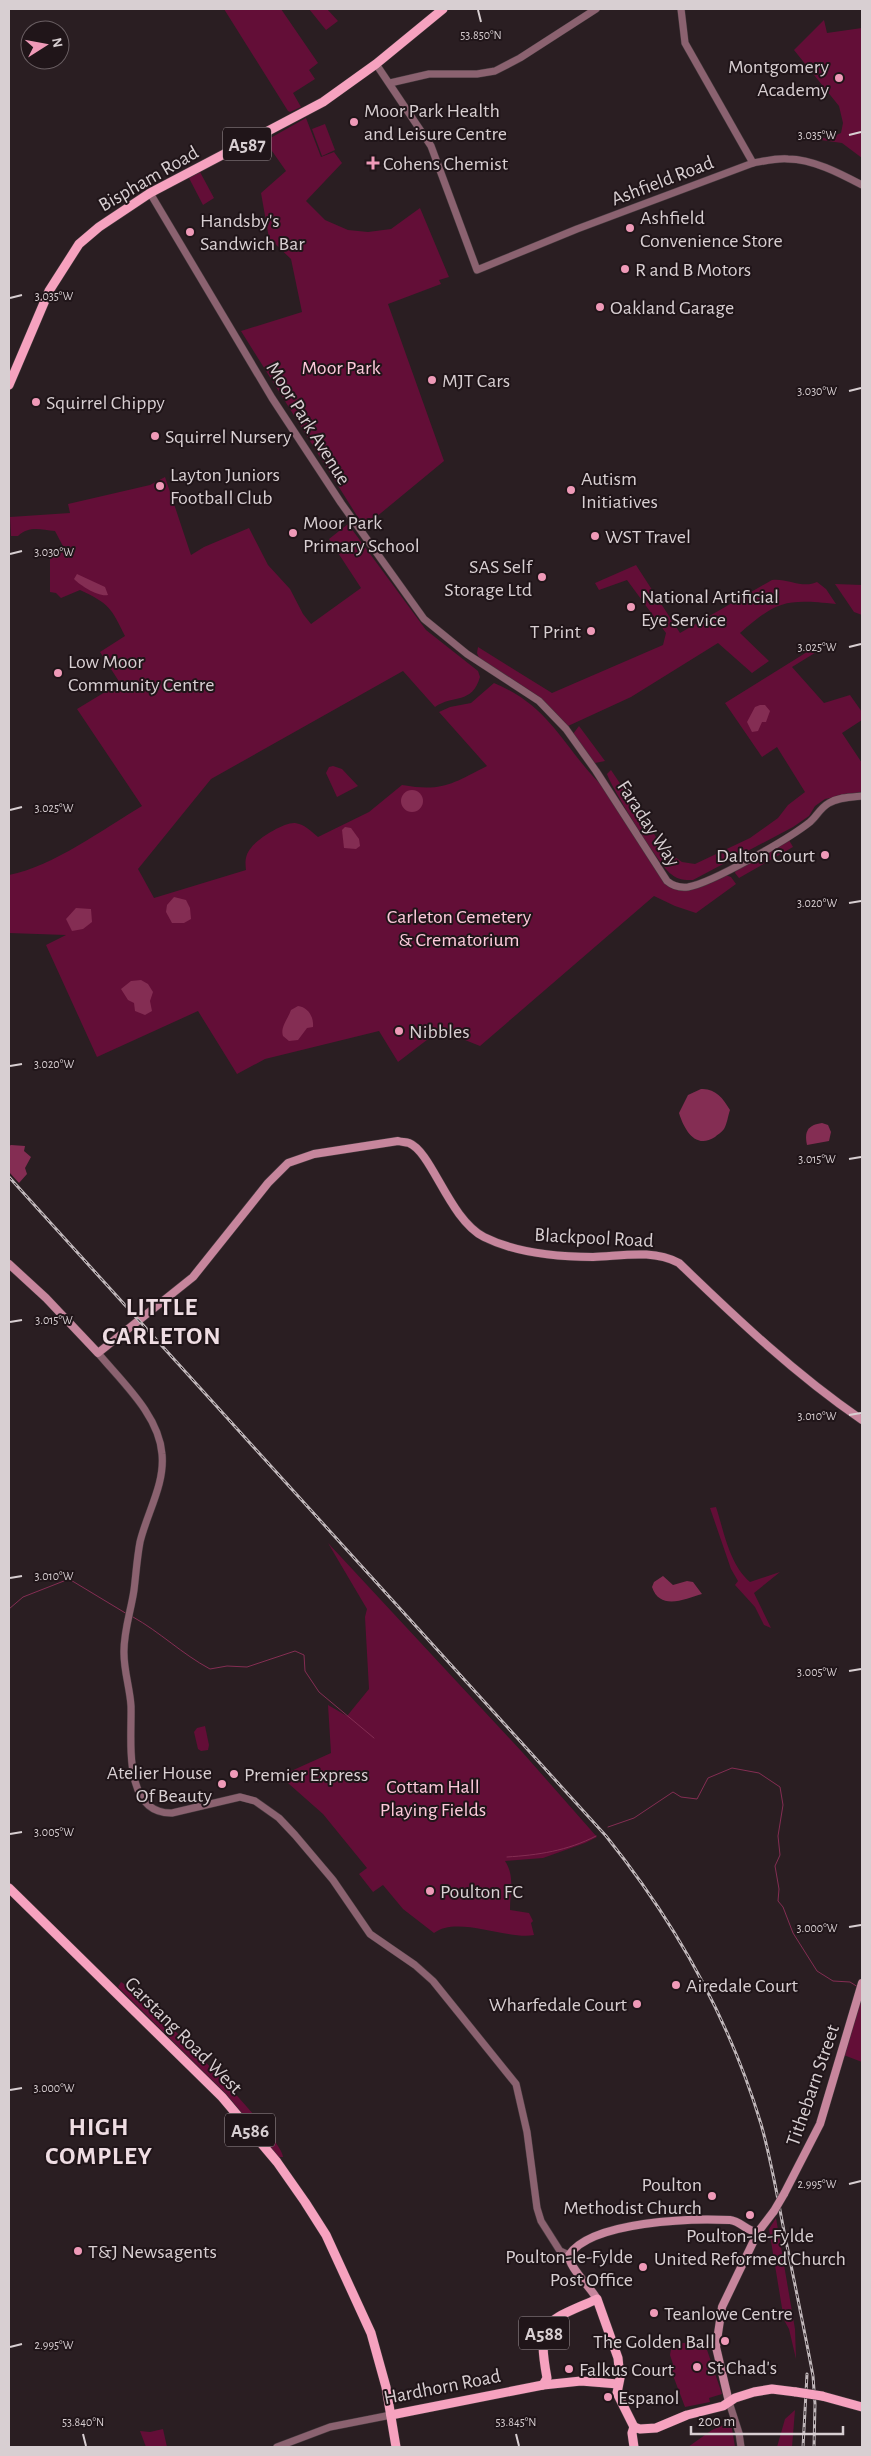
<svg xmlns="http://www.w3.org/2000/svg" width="871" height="2456" font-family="'Alegreya Sans',sans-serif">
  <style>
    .green { fill: #630e37 }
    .water { fill: #842d53 }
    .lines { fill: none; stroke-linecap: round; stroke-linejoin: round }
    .stream { stroke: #842d53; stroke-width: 1 }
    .tertiary-casing { stroke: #463a3e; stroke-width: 8 }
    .secondary-casing { stroke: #463a3e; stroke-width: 9 }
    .primary-casing { stroke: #463a3e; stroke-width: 10 }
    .tertiary { stroke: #8b6270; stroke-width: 7 }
    .secondary { stroke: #c7869d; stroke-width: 8 }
    .primary { stroke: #f6a2bf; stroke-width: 9 }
    .rail-casing { stroke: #c0b7ba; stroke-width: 3 }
    .rail { stroke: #201519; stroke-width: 1; stroke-dasharray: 4; stroke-linecap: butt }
    .secondary-bridge-casing { stroke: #463a3e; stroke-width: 9; stroke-linecap: butt }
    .primary-bridge-casing { stroke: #463a3e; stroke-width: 10; stroke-linecap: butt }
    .secondary-bridge { stroke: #c7869d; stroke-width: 8 }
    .primary-bridge { stroke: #f6a2bf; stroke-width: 9 }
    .ticks { fill: none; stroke: #d8cfd2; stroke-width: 2 }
    .poi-dot { fill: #ef9ab8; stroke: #201519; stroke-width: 2 }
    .labels { text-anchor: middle; stroke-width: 4; stroke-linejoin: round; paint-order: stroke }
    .shield { fill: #201519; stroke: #a1979a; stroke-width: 1 }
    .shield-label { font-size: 19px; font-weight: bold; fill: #d8cfd2 }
    .poi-label { font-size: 20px; fill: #d8cfd2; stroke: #201519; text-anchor: start }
    .street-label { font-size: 20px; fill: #d8cfd2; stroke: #201519 }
    .park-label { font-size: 20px; fill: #fdcadb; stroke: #201519 }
    .district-label { font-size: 25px; font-weight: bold; letter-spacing: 1px; fill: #efdde3; stroke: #201519 }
    .ticks-label { font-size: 12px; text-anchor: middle; fill: #d8cfd2; stroke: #201519; stroke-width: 4; stroke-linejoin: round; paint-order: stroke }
  </style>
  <rect width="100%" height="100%" fill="#2a1e22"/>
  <g class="green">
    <polygon points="224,9 281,9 318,63 309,70 315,79 293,93 301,107 290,112 288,111"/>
    <polygon points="309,9 327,9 338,21 326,30"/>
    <polygon points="824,20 827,33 862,28 862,158 842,143 821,140 821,137 827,139 841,133 843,123 839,106 794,50"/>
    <polygon points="306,118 321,157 334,152 342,163 306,201 325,220 348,230 368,232 391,229 420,208 449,277 439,280 441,284 388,304 444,461 364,527 241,331 302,312 291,259 269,238 261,193 286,171 265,141"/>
    <polygon points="325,124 335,150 322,156 312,129"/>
    <polygon points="200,172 214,198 203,205 189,178"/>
    <path d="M165 477 191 555 204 547 249 528 268 565 290 589 303 614 311 624 361 588 329 539 348 524 426 630 478 671 480 677C472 705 453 694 435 707L403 671 211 779 138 869 154 898 246 870C245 862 245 855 251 848 257 839 284 822 295 823 304 824 311 831 318 837L369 812 402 785C442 792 452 784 487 766L439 712 450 707 471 703 494 683C555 708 566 755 610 793L665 879 678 887 725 875 731 877 736 884 696 913 675 906 654 896 480 1046 440 1030 398 1062 379 1031 265 1059 237 1074 198 1011 97 1057 46 945 66 935 9 933V875C54 866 103 829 142 806L77 709 120 683 100 652 125 636C111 608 110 604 80 590L61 598 56 593 50 592V551L65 550 55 531C41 530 30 525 18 536H11L10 517 70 513 68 504 150 485Z"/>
    <path d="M636 565 680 633 772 580C787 578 803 589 817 582L826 589 836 604C786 599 778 600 740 633L769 661 752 673 718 643 631 697 568 726 542 699 479 658 477 653 478 647 552 693 663 645 666 633 627 580 599 590 595 583Z"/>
    <polygon points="835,584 862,585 862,615 854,612"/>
    <path d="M815 647 818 651 792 667 824 703 850 695 862 712V720L842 733 862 763V792L825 799 815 806 809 816 793 827 693 880C684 880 678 880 671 874 659 865 612 789 607 774L611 770 664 849 682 862 695 864 750 838 778 818 788 805 805 792 777 747 762 757 725 703Z"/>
    <polygon points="579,726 605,761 595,763 573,734"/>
    <polygon points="333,766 342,769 358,786 337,797 326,773 329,767"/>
    <polygon points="789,840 793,847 739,878 735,873 736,869"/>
    <path d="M716 1507C724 1531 729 1564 750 1582L780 1572 754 1593 771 1628 764 1625 755 1607 735 1585 738 1581 731 1569 710 1508Z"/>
    <path d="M328 1543 523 1753 597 1837 585 1843 543 1858 505 1861C515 1876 510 1891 510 1910L529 1913 533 1921 531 1923 534 1935C507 1940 457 1915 434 1933L403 1909 383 1885 373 1892 359 1874 367 1868 323 1814 280 1776 331 1753 328 1705 347 1716 369 1689 365 1617 367 1609Z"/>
    <polygon points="205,1726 209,1745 208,1750 201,1751 198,1749 194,1732 197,1728"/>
    <path d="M121 1982C143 1995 283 2137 283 2157H278L227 2095 120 1989 118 1987Z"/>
    <polygon points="862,1983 862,2062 841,2054"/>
    <polygon points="776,2218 795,2329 796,2359 789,2329 784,2320 769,2229"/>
    <polygon points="704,2341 722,2394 709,2398 710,2402 685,2407 669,2365 673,2364 670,2355 672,2344"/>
    <polygon points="795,2410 792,2447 777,2447 785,2419"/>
    <polygon points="731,2422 735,2447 688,2447 712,2430"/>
    <polygon points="163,2429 167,2447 146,2447 140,2431 150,2432"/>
  </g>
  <g class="water">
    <path d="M77 574 105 587 108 595C98 597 81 586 74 579Z"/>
    <polygon points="760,705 765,705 770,711 766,722 762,722 758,731 752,732 747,722 755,707"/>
    <circle cx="412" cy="801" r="11"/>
    <polygon points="345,827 351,828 359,839 360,846 356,849 344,848 342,830"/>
    <polygon points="174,897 186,900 190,908 191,919 184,923 172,923 166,912 167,905"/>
    <polygon points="76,908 91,909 92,922 83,929 72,931 66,919"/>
    <polygon points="141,980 148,984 153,992 150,1001 152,1011 145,1015 135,1011 134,1003 128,1000 121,989 131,981"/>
    <path d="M298 1006C308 1007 314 1017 313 1027L307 1028 298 1040 289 1041 283 1036C280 1027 288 1019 291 1010Z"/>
    <path d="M701 1089C715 1088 723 1098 730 1110 728 1116 727 1124 724 1129 722 1132 717 1135 715 1137 695 1150 684 1129 679 1113L688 1095Z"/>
    <path d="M822 1123 828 1125 831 1132 829 1141 807 1145C804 1131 808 1125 822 1123Z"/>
    <polygon points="11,1145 25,1146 24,1151 31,1157 25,1168 27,1174 19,1183 9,1172 9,1146"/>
    <path d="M663 1576 673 1585 687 1581 693 1582 702 1594C685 1599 660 1611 652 1587L654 1582Z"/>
  </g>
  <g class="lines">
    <g class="stream">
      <polyline points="9,1609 23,1597 69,1579 127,1614"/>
      <path d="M133 1617C160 1632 182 1654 210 1669L227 1666 247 1667 295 1651 304 1655 305 1671 319 1692 374 1738"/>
      <polyline points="608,1827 634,1818 673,1792 681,1797 697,1799 708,1778 732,1768 759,1773 780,1787 783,1805 778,1836 780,1855 775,1866 779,1889 778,1901 783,1907 793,1933 817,1971 833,1981 850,1982 858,1987"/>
      <path d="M507 1857C538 1855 567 1851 596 1836"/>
    </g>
    <g class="tertiary-casing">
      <g id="tertiary">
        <polyline points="681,9 685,43 753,163"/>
        <path d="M376 64 431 146 477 270 577 229 753 163C765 161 777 158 788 159 813 159 841 174 862 185"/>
        <polyline points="390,83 429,74 477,74 495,71 520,58 596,9"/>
        <path d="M150 193 272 398 341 503 424 619 467 654 539 701 566 729 596 771 667 881C673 886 680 888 688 887 712 883 790 838 810 822 817 816 820 808 829 803 839 797 851 797 862 796"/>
        <path d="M98 1353C122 1382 159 1415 162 1454 165 1484 147 1513 140 1542 137 1558 136 1574 134 1590 131 1611 123 1633 124 1654 124 1671 130 1689 131 1706 132 1739 122 1814 172 1813L240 1797 255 1801 279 1818 295 1835 333 1880 370 1934 415 1965 433 1981 516 2084 527 2132 537 2208 541 2221 560 2251 569 2255"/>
        <polyline points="729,2402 739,2433 741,2447"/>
        <polyline points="277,2447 330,2427 391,2415"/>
      </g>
    </g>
    <g class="secondary-casing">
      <g id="secondary">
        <path d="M9 1264 46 1298 98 1353 193 1277 268 1183 288 1163 314 1154 398 1141C401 1142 406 1142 409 1143 432 1152 449 1219 484 1237 516 1253 558 1257 593 1257 622 1256 652 1249 679 1263 737 1319 795 1374 862 1420"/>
        <polyline points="784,2194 820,2124 862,1983"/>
        <path d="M597 2299C590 2286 568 2267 569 2255 592 2221 692 2218 730 2220 741 2221 747 2232 758 2232"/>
        <polyline points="729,2402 716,2347 722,2307 758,2232 774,2211"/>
      </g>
    </g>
    <g class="primary-casing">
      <g id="primary">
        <polyline points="9,385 49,291 79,244 99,227 150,193 323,102 376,64 443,9"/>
        <polyline points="9,1888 222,2097 277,2162 305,2202 326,2235 371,2333 386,2387 396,2447"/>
        <path d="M543 2385 547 2378C536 2318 547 2322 597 2299L618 2358 620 2378 617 2393 634 2427"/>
        <polyline points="822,2396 862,2407"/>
        <polyline points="391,2415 543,2385 581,2381 618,2384"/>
        <polyline points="634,2427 640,2429 656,2428 687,2415 723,2406 735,2398 754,2392 772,2389 796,2392"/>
        <polyline points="634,2427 632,2433 634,2447"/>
      </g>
    </g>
    <use href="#tertiary" class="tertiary"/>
    <use href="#secondary" class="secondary"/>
    <use href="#primary" class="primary"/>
    <g class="rail-casing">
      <g id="rail">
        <path d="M9 1177 606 1836C675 1922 729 2018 761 2124 771 2159 777 2195 784 2231 794 2280 804 2328 813 2376L815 2404 814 2447"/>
        <polyline points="803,2447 807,2374"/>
      </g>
    </g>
    <use href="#rail" class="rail"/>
    <g class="secondary-bridge-casing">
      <polyline id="secondary-bridge" points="774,2211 784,2194"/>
    </g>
    <g class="primary-bridge-casing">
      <polyline id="primary-bridge" points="796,2392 822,2396"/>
    </g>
    <use href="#secondary-bridge" class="secondary-bridge"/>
    <use href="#primary-bridge" class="primary-bridge"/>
  </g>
  <path class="ticks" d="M478 10 481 22M849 135 861 132M10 298 22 295M849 391 861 388M10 554 22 551M849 647 861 644M10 810 22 807M849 903 861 901M10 1066 22 1064M849 1159 861 1157M10 1322 22 1320M849 1415 861 1413M10 1578 22 1576M849 1671 861 1669M10 1834 22 1832M849 1927 861 1925M10 2090 22 2088M849 2184 861 2181M10 2347 22 2344M83 2434 86 2446M516 2434 519 2446"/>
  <g class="poi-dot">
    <circle cx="839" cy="78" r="5"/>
    <circle cx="354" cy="122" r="5"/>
    <path d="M370.5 155.5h5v5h5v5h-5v5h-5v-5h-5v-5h5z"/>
    <circle cx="630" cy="228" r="5"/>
    <circle cx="190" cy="232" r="5"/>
    <circle cx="625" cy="269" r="5"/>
    <circle cx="600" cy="307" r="5"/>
    <circle cx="432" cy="380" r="5"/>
    <circle cx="36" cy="402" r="5"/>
    <circle cx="155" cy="436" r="5"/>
    <circle cx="160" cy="486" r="5"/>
    <circle cx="571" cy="490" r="5"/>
    <circle cx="293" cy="533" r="5"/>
    <circle cx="595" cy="536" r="5"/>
    <circle cx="542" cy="577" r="5"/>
    <circle cx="631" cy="607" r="5"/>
    <circle cx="591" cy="631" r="5"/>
    <circle cx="58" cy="673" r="5"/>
    <circle cx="825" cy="855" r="5"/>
    <circle cx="399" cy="1031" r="5"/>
    <circle cx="234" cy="1774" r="5"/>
    <circle cx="222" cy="1784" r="5"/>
    <circle cx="430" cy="1891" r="5"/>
    <circle cx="676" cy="1985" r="5"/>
    <circle cx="637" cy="2004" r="5"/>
    <circle cx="712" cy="2196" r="5"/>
    <circle cx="750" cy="2215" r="5"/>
    <circle cx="78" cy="2251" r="5"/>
    <circle cx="643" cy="2267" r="5"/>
    <circle cx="654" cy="2313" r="5"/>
    <circle cx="725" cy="2341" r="5"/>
    <circle cx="697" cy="2367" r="5"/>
    <circle cx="569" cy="2369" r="5"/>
    <circle cx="608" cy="2397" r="5"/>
  </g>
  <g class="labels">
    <g class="shield">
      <rect x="223" y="127.5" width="48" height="33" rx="4"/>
      <rect x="225" y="2113.5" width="50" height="33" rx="4"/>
      <rect x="519" y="2316.5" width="50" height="33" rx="4"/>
    </g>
    <g class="shield-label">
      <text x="247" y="151">A587</text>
      <text x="250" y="2137">A586</text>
      <text x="544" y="2340">A588</text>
    </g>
    <g class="poi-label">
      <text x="829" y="73" text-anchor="end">Montgomery<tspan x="829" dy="23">Academy</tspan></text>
      <text x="364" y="117">Moor Park Health<tspan x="364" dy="23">and Leisure Centre</tspan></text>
      <text x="383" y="170">Cohens Chemist</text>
      <text x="640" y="224">Ashfield<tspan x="640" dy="23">Convenience Store</tspan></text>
      <text x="200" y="227">Handsby's<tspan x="200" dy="23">Sandwich Bar</tspan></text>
      <text x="635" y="276">R and B Motors</text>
      <text x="610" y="314">Oakland Garage</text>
      <text x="442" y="387">MJT Cars</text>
      <text x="46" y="409">Squirrel Chippy</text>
      <text x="165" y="443">Squirrel Nursery</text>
      <text x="170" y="481">Layton Juniors<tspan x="170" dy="23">Football Club</tspan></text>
      <text x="581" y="485">Autism<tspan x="581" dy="23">Initiatives</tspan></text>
      <text x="303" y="529">Moor Park<tspan x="303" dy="23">Primary School</tspan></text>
      <text x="605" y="543">WST Travel</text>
      <text x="532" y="573" text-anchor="end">SAS Self<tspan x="532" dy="23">Storage Ltd</tspan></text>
      <text x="641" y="603">National Artificial<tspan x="641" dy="23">Eye Service</tspan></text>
      <text x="581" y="638" text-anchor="end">T Print</text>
      <text x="68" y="668">Low Moor<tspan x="68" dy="23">Community Centre</tspan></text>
      <text x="815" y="862" text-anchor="end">Dalton Court</text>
      <text x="409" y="1038">Nibbles</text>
      <text x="212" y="1779" text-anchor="end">Atelier House<tspan x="212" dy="23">Of Beauty</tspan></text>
      <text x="244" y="1781">Premier Express</text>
      <text x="440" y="1898">Poulton FC</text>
      <text x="686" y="1992">Airedale Court</text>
      <text x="627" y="2011" text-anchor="end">Wharfedale Court</text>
      <text x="702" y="2191" text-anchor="end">Poulton<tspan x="702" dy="23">Methodist Church</tspan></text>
      <text x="750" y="2242" text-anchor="middle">Poulton-le-Fylde<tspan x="750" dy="23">United Reformed Church</tspan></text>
      <text x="88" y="2258">T&amp;J Newsagents</text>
      <text x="633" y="2263" text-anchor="end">Poulton-le-Fylde<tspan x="633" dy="23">Post Office</tspan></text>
      <text x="664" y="2320">Teanlowe Centre</text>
      <text x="715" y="2348" text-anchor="end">The Golden Ball</text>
      <text x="707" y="2374">St Chad's</text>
      <text x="579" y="2376">Falkus Court</text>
      <text x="618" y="2404">Espanol</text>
    </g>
    <g class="street-label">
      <text transform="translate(148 178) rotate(-30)" y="7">Bispham Road</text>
      <text transform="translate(662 180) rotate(-21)" y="7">Ashfield Road</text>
      <text transform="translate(309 423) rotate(58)" y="7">Moor Park Avenue</text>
      <text transform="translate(649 823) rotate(57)" y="7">Faraday Way</text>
      <text transform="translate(594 1237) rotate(3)" y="7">Blackpool Road</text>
      <text transform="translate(184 2035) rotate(45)" y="7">Garstang Road West</text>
      <text transform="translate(812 2085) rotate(-71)" y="7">Tithebarn Street</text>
      <text transform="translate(442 2386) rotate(-11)" y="7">Hardhorn Road</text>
    </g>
    <g class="park-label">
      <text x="341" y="374">Moor Park</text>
      <text x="459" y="923">Carleton Cemetery<tspan x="459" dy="23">&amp; Crematorium</tspan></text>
      <text x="433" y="1793">Cottam Hall<tspan x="433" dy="23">Playing Fields</tspan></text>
    </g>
    <g class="district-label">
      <text x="162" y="1315">LITTLE<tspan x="162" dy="29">CARLETON</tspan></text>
      <text x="99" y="2135">HIGH<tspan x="99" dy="29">COMPLEY</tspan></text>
    </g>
  </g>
  <g class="ticks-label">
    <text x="481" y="39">53.850°N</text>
    <text x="817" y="139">3.035°W</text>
    <text x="54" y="300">3.035°W</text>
    <text x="817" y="395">3.030°W</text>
    <text x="54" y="556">3.030°W</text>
    <text x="817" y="651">3.025°W</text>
    <text x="54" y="812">3.025°W</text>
    <text x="817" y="907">3.020°W</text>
    <text x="54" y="1068">3.020°W</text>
    <text x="817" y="1163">3.015°W</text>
    <text x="54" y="1324">3.015°W</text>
    <text x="817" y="1420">3.010°W</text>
    <text x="54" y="1580">3.010°W</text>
    <text x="817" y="1676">3.005°W</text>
    <text x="54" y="1836">3.005°W</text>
    <text x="817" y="1932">3.000°W</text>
    <text x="54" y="2092">3.000°W</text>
    <text x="817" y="2188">2.995°W</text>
    <text x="54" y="2349">2.995°W</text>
    <text x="83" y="2426">53.840°N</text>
    <text x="516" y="2426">53.845°N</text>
  </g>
  <rect width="871" height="2456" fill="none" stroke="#d8cfd2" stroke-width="20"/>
  <g transform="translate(45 45) rotate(79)"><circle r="24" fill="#201519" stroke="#6a5f63"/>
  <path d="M0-4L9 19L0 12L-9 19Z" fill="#ef9ab8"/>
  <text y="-8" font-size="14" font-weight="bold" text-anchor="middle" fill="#d8cfd2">N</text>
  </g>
  <path d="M691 2426v8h152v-8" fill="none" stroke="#d8cfd2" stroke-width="2.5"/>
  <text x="698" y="2426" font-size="15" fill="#d8cfd2" stroke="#201519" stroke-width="4" paint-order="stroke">200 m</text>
</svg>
